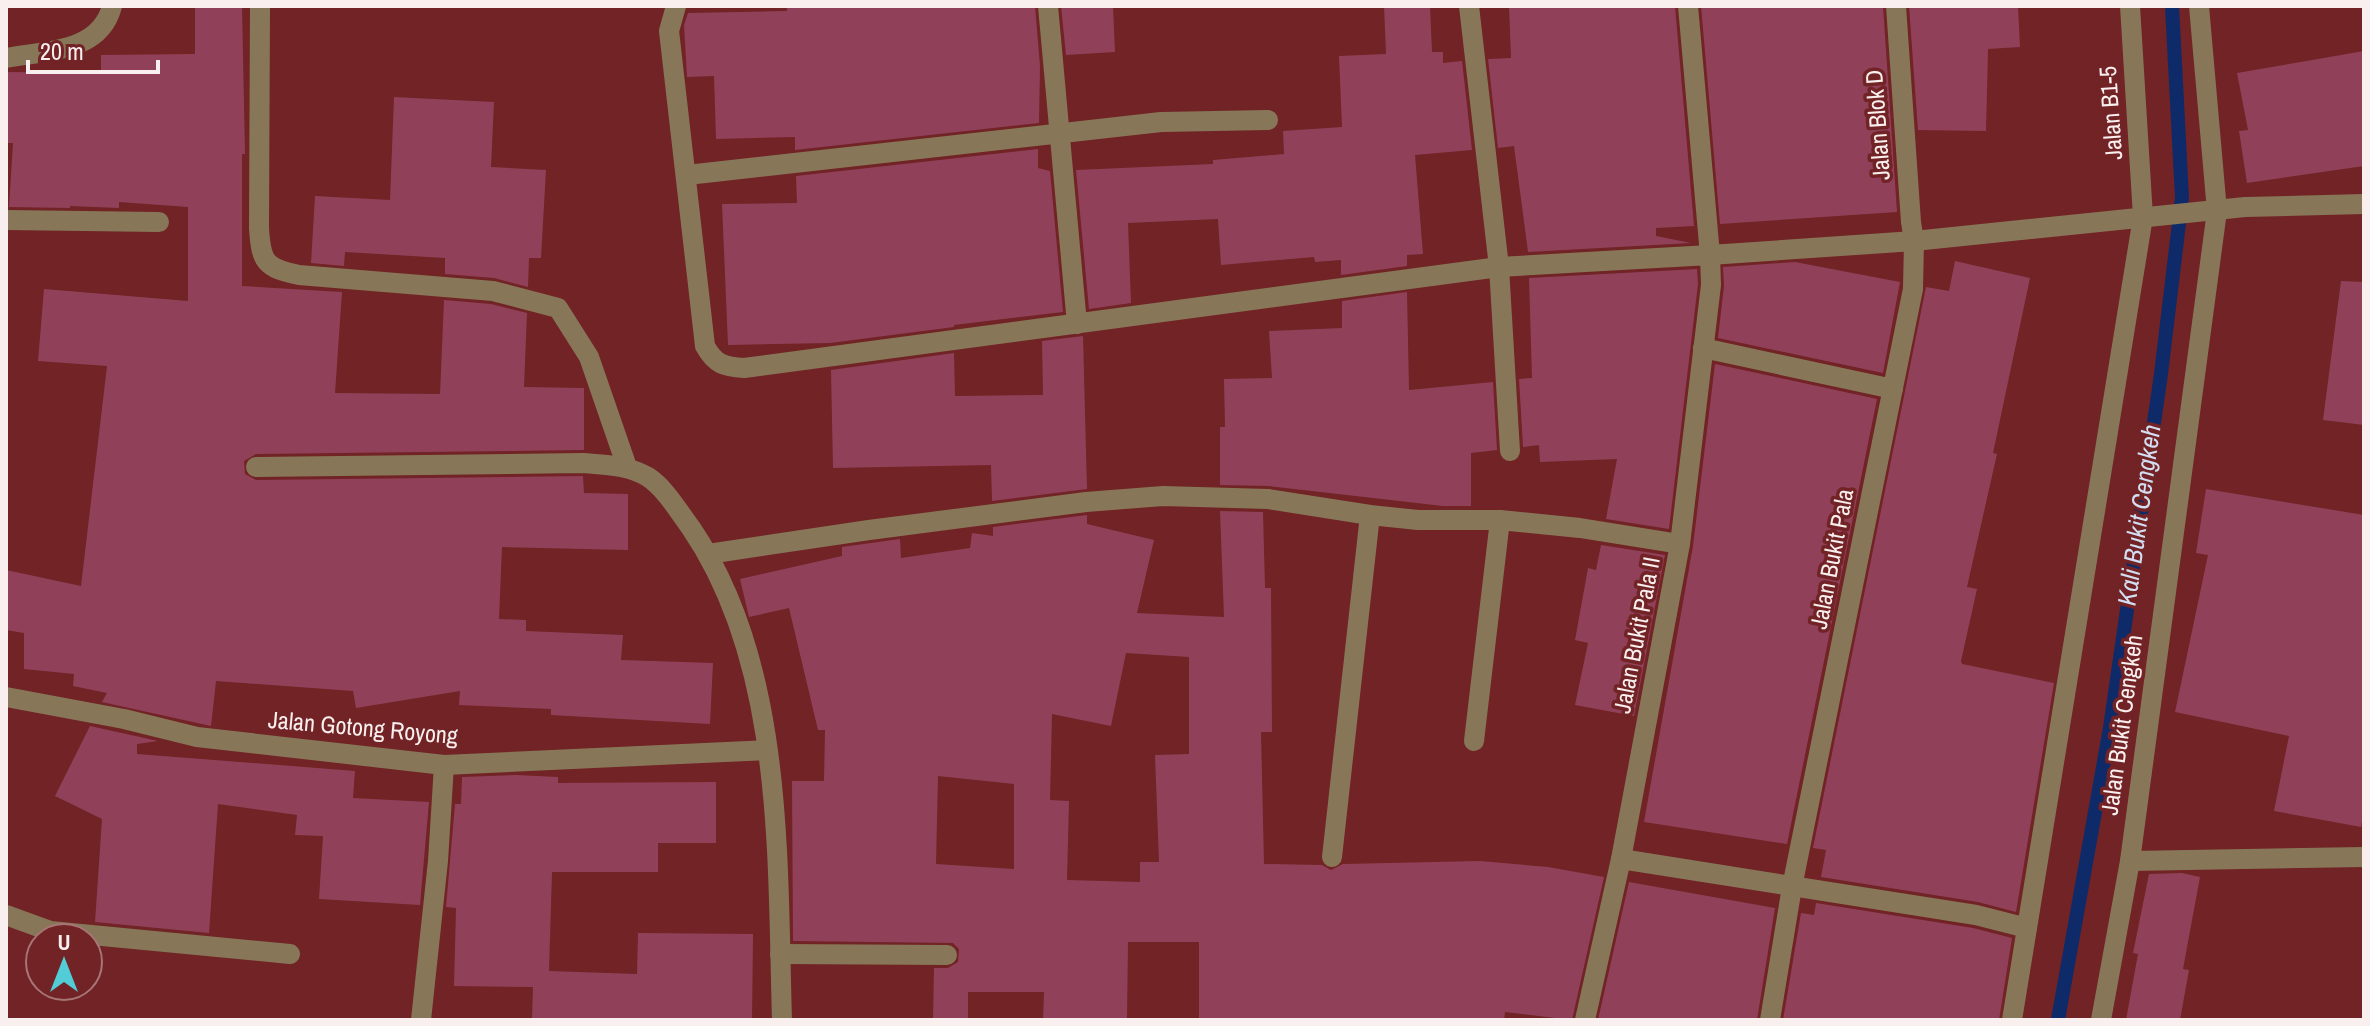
<svg xmlns="http://www.w3.org/2000/svg" width="2370" height="1026" font-family="'Archivo Narrow',sans-serif">
  <style>
    .lines { fill: none; stroke-linecap: round; stroke-linejoin: round }
    .stream { stroke: #0e2a69; stroke-width: 14 }
    .building { fill: #904159; fill-rule: evenodd }
    .minor { stroke: #877758; stroke-width: 20 }
    .labels { text-anchor: middle; stroke-width: 7; stroke-linejoin: round; paint-order: stroke }
    .street-label { font-size: 24px; fill: #f9efef; stroke: #712325 }
    .water-label { font-size: 26px; font-style: italic; fill: #d4def2; stroke: #712325 }
  </style>
  <rect width="100%" height="100%" fill="#712325"/>
  <g class="lines">
    <polyline class="stream" points="2058,1020 2110,728 2161,374 2182,198 2172,6"/>
  </g>
  <g class="building">
    <polygon points="195,6 242,6 245,154 242,154 242,286 342,292 335,393 440,394 444,300 491,304 527,313 524,387 584,388 584,450 256,454 244,461 245,474 256,480 583,476 584,493 628,494 628,550 502,547 499,619 526,620 526,631 623,635 621,660 713,663 710,724 551,715 551,709 459,705 460,691 356,708 353,691 216,681 211,726 102,702 107,693 73,686 74,674 24,669 24,633 6,630 6,570 81,586 107,366 38,361 44,289 188,301 188,207 119,202 119,208 70,206 70,208 9,207 13,143 6,143 6,72 101,73 101,55 195,54"/>
    <polygon points="787,6 1035,6 1040,66 1039,123 795,150 795,137 716,139 714,76 687,77 684,25 688,13 787,11"/>
    <polygon points="1061,6 1113,6 1115,52 1066,55"/>
    <polygon points="1384,6 1430,6 1432,52 1443,52 1443,63 1462,61 1472,150 1415,155 1423,254 1407,255 1407,266 1341,275 1341,260 1315,262 1314,257 1221,265 1218,219 1128,223 1131,303 1089,309 1076,170 1213,164 1213,160 1284,154 1283,131 1342,127 1339,56 1386,54"/>
    <polygon points="1509,6 1675,6 1694,226 1656,228 1656,236 1691,243 1528,252 1514,146 1498,148 1488,59 1511,58"/>
    <polygon points="1701,6 1883,6 1897,212 1720,224"/>
    <polygon points="1909,6 2018,6 2020,47 1988,49 1986,131 1918,130"/>
    <polygon points="2364,51 2364,166 2247,183 2239,131 2248,130 2237,73"/>
    <polygon points="394,97 494,102 491,167 546,170 541,258 529,258 528,287 494,278 445,274 445,258 345,252 344,266 311,263 315,196 390,200"/>
    <polygon points="1038,149 1038,168 1050,171 1063,312 954,325 954,327 830,343 728,345 722,204 797,203 796,176"/>
    <polygon points="1955,261 2030,278 1993,453 1997,454 1967,587 1977,589 1961,661 1962,664 2054,683 2016,912 1978,902 1821,877 1826,850 1813,848 1926,287 1949,291"/>
    <polygon points="1795,262 1900,282 1883,373 1718,338 1724,286 1723,267"/>
    <polygon points="1697,269 1698,284 1669,529 1606,519 1617,459 1540,462 1539,445 1523,447 1519,379 1532,378 1529,278"/>
    <polygon points="2341,281 2364,282 2364,425 2323,420"/>
    <polygon points="1407,292 1409,390 1493,382 1497,450 1471,453 1471,506 1443,506 1268,486 1220,485 1220,427 1225,427 1224,379 1272,378 1269,331 1342,328 1342,301"/>
    <polygon points="1083,336 1087,489 992,501 991,465 833,468 831,370 954,353 955,396 1043,395 1042,341"/>
    <polygon points="1715,364 1877,399 1787,844 1644,822 1693,546"/>
    <polygon points="2206,489 2364,515 2364,809 2361,827 2274,811 2289,736 2175,712 2208,555 2196,553"/>
    <path d="M1220 511 1263 512 1265 588H1271L1272 732H1261L1264 864 1322 865 1331 870 1343 864 1480 861 1548 867 1604 877 1572 1020 1505 1012 1504 1020H1199V942H1128L1127 1020H1043L1044 992H968V1020H933L934 968H948L958 962 959 949 953 943 793 941 792 781H824L825 730H818L789 608 749 617 740 579 842 556V547L900 539 901 558 970 548 972 533 993 536V527L1087 515V524L1154 540 1137 613 1224 617ZM1126 653 1189 657V754L1155 755 1159 862H1140V882L1067 880 1069 801 1050 800 1052 714 1111 726ZM938 776 1014 784V869L936 864Z"/>
    <polygon points="1601,545 1665,555 1634,716 1575,705 1588,643 1575,640 1588,568 1596,570"/>
    <polygon points="90,726 158,741 137,744 137,754 355,771 353,798 429,802 420,905 319,899 323,836 295,835 297,815 218,804 209,933 95,922 102,819 55,796"/>
    <polygon points="516,775 558,777 558,783 716,782 716,843 658,843 658,872 552,872 549,971 637,974 638,933 753,934 752,1020 532,1020 533,987 454,986 456,908 446,907 455,804 461,804 462,777"/>
    <polygon points="2182,873 2200,877 2183,969 2189,970 2180,1020 2126,1020 2138,954 2133,953 2149,874"/>
    <polygon points="1629,882 1775,908 1757,1020 1598,1020"/>
    <polygon points="1816,903 1973,928 2012,938 1999,1020 1783,1020 1801,913 1814,915"/>
  </g>
  <g class="lines">
    <g class="minor">
      <path d="M260 6 259 228C261 262 265 268 299 275L493 291 558 308 589 357 627 467"/>
      <path d="M676 6 669 31 705 346C715 364 724 367 744 368L1499 267 1710 255 1711 285 1680 544 1621 859 1585 1020"/>
      <polyline points="1048,6 1077,324"/>
      <polyline points="1469,6 1499,267 1510,451"/>
      <polyline points="1688,6 1710,255 1914,241 2245,207 2364,204"/>
      <path d="M6 58C47 50 100 53 112 6"/>
      <polyline points="687,175 1161,122 1268,120"/>
      <polyline points="6,220 159,222"/>
      <polyline points="1703,348 1893,389"/>
      <path d="M256 467 583 463C606 465 627 465 648 477 665 488 679 512 691 528 785 666 777 860 782 1020"/>
      <polyline points="708,554 869,530 1086,502 1163,496 1268,499 1370,515 1418,520 1500,520 1580,528 1680,544"/>
      <polyline points="6,697 124,719 197,737 444,765 767,750"/>
      <polyline points="1474,741 1500,520"/>
      <polyline points="1332,857 1370,515"/>
      <polyline points="1621,859 1976,915 2027,928"/>
      <polyline points="2130,861 2364,857"/>
      <polyline points="6,915 50,931 290,954"/>
      <polyline points="780,954 947,955"/>
      <polyline points="421,1020 438,861 444,765"/>
      <polyline points="1770,1020 1792,887 1913,289 1914,241 1911,222 1896,6"/>
      <polyline points="2012,1020 2143,217 2130,6"/>
      <polyline points="2101,1020 2130,861 2217,211 2199,6"/>
    </g>
  </g>
  <g class="labels">
    <g class="street-label">
      <text transform="translate(2111 113) rotate(-94)" y="8">Jalan B1-5</text>
      <text transform="translate(1878 125) rotate(-94)" y="8">Jalan Blok D</text>
      <text transform="translate(1832 559) rotate(-79)" y="8">Jalan Bukit Pala</text>
      <text transform="translate(1637 635) rotate(-79)" y="8">Jalan Bukit Pala II</text>
      <text transform="translate(2122 725) rotate(-82)" y="8">Jalan Bukit Cengkeh</text>
      <text transform="translate(363 728) rotate(5)" y="8">Jalan Gotong Royong</text>
    </g>
    <g class="water-label">
      <text transform="translate(2139 515) rotate(-82)" y="9">Kali Bukit Cengkeh</text>
    </g>
  </g>
  <rect width="2370" height="1026" fill="none" stroke="#f9efef" stroke-width="16"/>
  <g transform="translate(64 962)"><circle r="38" fill="#712325" stroke="#a77576" stroke-width="2"/>
  <path d="M0-6L14 30L0 20L-14 30Z" fill="#52ccd6"/>
  <text y="-12" font-size="22" font-weight="bold" text-anchor="middle" fill="#f9efef">U</text>
  </g>
  <path d="M28 60v12h130v-12" fill="none" stroke="#f9efef" stroke-width="4"/>
  <text x="40" y="60" font-size="24" fill="#f9efef" stroke="#712325" stroke-width="6" paint-order="stroke">20 m</text>
</svg>
